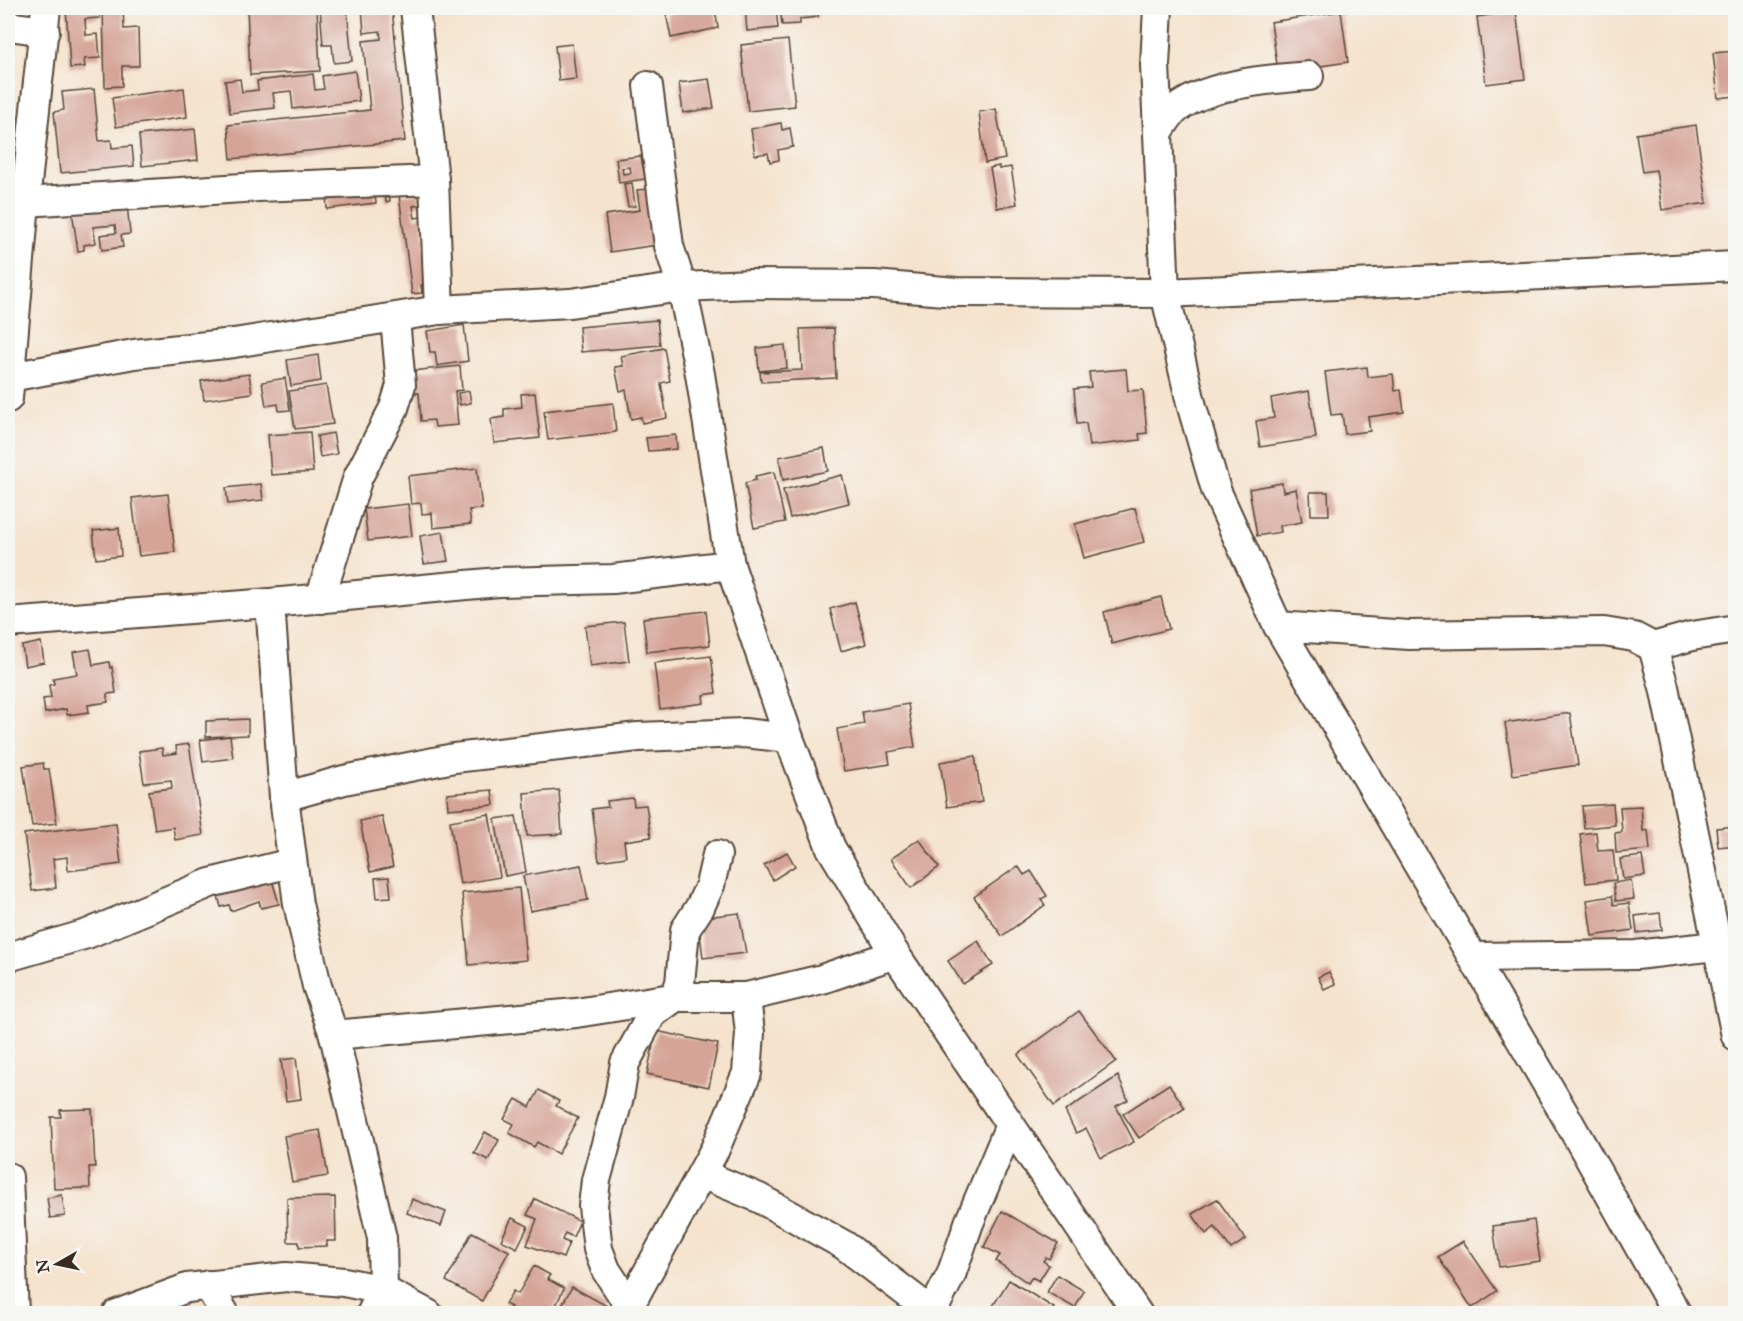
<svg xmlns="http://www.w3.org/2000/svg" width="1743" height="1321" font-family="'IM FELL Great Primer',serif">
  <style>
    .building { fill: #d5a497; fill-rule: evenodd }
    .lines { fill: none; stroke-linecap: round; stroke-linejoin: round }
    .street-casing { stroke: #574638; stroke-width: 32 }
    .street { stroke: #fff; stroke-width: 28 }
  </style>
  <rect width="100%" height="100%" fill="#f6f6f2"/>
  <filter id="ink" filterUnits="userSpaceOnUse"><feTurbulence type="fractalNoise" baseFrequency=".0167" numOctaves="2"/><feDisplacementMap in="SourceGraphic" scale="12" xChannelSelector="R" yChannelSelector="G"/><feConvolveMatrix kernelMatrix="1 2 1 2 8 2 1 2 1" color-interpolation-filters="sRGB"/></filter>
  <filter id="wash" filterUnits="userSpaceOnUse"><feTurbulence type="fractalNoise" baseFrequency=".008" numOctaves="4" result="noise"/><feDisplacementMap in="SourceGraphic" scale="24" xChannelSelector="R" yChannelSelector="G"/><feGaussianBlur stdDeviation="1.35" result="paint"/><feColorMatrix in="noise" values="0 0 0 0 0 0 0 0 0 0 0 0 0 0 0 0 0 1.4 0 .05"/><feComposite in="paint" operator="in"/></filter>
  <g filter="url(#wash)">
    <rect width="100%" height="100%" fill="#f5e3cd"/>
    <g id="blocks">
      <g class="building">
        <polygon points="66,8 99,8 100,18 85,19 86,35 98,34 100,58 84,59 85,67 70,68"/>
        <polygon points="247,8 317,8 320,71 250,75"/>
        <polygon points="320,8 347,8 352,61 334,63 332,45 323,45"/>
        <polygon points="362,8 392,8 405,141 231,159 228,125 370,110 363,41 381,39 380,31 364,33"/>
        <polygon points="694,8 697,8 698,12 715,8 718,28 671,38 666,13"/>
        <polygon points="745,8 776,8 778,28 747,31"/>
        <polygon points="780,8 818,8 818,17 800,19 800,24 782,25"/>
        <polygon points="123,9 124,29 138,28 139,66 122,66 122,86 105,87 103,10"/>
        <polygon points="1341,11 1348,62 1278,72 1271,22"/>
        <polygon points="1516,11 1525,79 1486,84 1477,17"/>
        <polygon points="788,40 795,106 748,111 741,45"/>
        <polygon points="572,44 576,79 559,81 555,46"/>
        <polygon points="1736,51 1736,96 1718,98 1713,53"/>
        <polygon points="355,71 359,101 293,109 291,91 273,93 275,108 230,113 225,81 240,79 242,92 258,90 257,81 313,74 315,90 324,89 322,76"/>
        <polygon points="709,79 714,108 683,113 679,83"/>
        <polygon points="184,88 187,117 116,127 112,98"/>
        <polygon points="94,89 99,141 111,140 112,148 132,146 134,166 60,173 54,112 64,110 62,92"/>
        <polygon points="996,109 1005,159 985,163 979,112"/>
        <polygon points="781,123 782,130 790,128 793,147 778,150 779,160 770,162 768,153 755,155 751,129"/>
        <polygon points="1696,125 1707,203 1662,210 1656,170 1642,172 1636,134"/>
        <polygon points="195,129 198,160 142,166 139,135"/>
        <path d="M641 156 645 179 619 183 616 159ZM630 167 631 173 623 174 622 168Z"/>
        <polygon points="999,166 999,169 1011,167 1017,204 997,208 990,168"/>
        <polygon points="632,183 635,206 628,207 624,184"/>
        <polygon points="388,186 390,201 386,202 385,193 375,194 376,203 327,209 326,194"/>
        <polygon points="649,189 657,245 610,252 605,215 640,210 637,190"/>
        <polygon points="419,193 420,205 413,206 415,218 422,217 430,283 421,285 422,293 412,294 399,195"/>
        <polygon points="127,204 130,234 121,235 123,247 102,250 100,235 116,233 115,225 93,227 96,243 84,245 84,250 78,251 72,211"/>
        <polygon points="657,320 660,345 581,352 579,327"/>
        <polygon points="464,325 468,361 437,366 435,352 430,352 427,331"/>
        <polygon points="834,328 836,378 761,382 760,372 802,370 800,329"/>
        <polygon points="785,345 787,368 759,371 757,348"/>
        <polygon points="664,348 670,381 661,383 667,418 642,423 641,417 631,419 626,390 620,391 615,367 623,366 621,356"/>
        <polygon points="318,355 321,381 291,386 287,360"/>
        <polygon points="460,366 462,390 455,391 458,425 435,427 434,420 421,421 419,393 413,393 411,371"/>
        <polygon points="1367,367 1368,377 1393,374 1395,391 1401,390 1404,412 1368,417 1370,431 1345,434 1342,414 1331,415 1325,372"/>
        <polygon points="1126,369 1128,391 1143,390 1147,433 1139,434 1140,440 1089,446 1086,423 1077,424 1074,389 1091,387 1089,372"/>
        <polygon points="249,374 252,393 204,400 201,381"/>
        <polygon points="285,378 290,410 279,411 278,404 266,406 262,382"/>
        <polygon points="326,385 333,424 295,429 289,391"/>
        <polygon points="469,391 471,403 460,405 458,393"/>
        <polygon points="1309,391 1316,438 1260,447 1256,421 1274,418 1271,398"/>
        <polygon points="535,393 540,438 494,443 491,419 504,417 504,409 522,407 521,394"/>
        <polygon points="613,403 616,432 548,440 544,411"/>
        <polygon points="310,432 313,472 271,475 268,435"/>
        <polygon points="333,433 337,454 320,457 317,436"/>
        <polygon points="676,435 677,449 648,451 646,438"/>
        <polygon points="824,448 828,471 783,480 779,457"/>
        <polygon points="477,468 482,509 469,510 471,524 433,528 432,513 422,514 421,503 411,504 408,476"/>
        <polygon points="774,472 785,522 754,528 745,483 756,480 755,476"/>
        <polygon points="842,475 849,503 790,518 783,490"/>
        <polygon points="1282,483 1283,492 1296,489 1302,522 1280,526 1281,532 1257,536 1249,489"/>
        <polygon points="261,484 263,500 228,504 226,488"/>
        <polygon points="1310,492 1328,492 1329,515 1311,515"/>
        <polygon points="168,494 175,552 139,556 132,498"/>
        <polygon points="408,504 412,536 368,541 364,509"/>
        <polygon points="1135,508 1144,542 1084,558 1075,524"/>
        <polygon points="119,528 121,556 96,559 93,531"/>
        <polygon points="443,532 448,561 424,564 420,536"/>
        <polygon points="1161,597 1169,629 1112,644 1104,612"/>
        <polygon points="855,602 866,644 841,651 830,609"/>
        <polygon points="706,611 710,645 647,652 643,618"/>
        <polygon points="624,622 629,661 590,666 585,626"/>
        <polygon points="41,642 44,662 25,666 22,646"/>
        <polygon points="90,649 93,665 109,662 110,668 112,667 116,693 107,694 108,702 88,705 89,712 67,715 66,709 45,713 43,699 51,698 49,685 54,684 53,678 77,674 73,652"/>
        <polygon points="711,656 716,693 703,695 704,703 660,709 654,663"/>
        <polygon points="908,704 915,747 888,752 890,764 844,771 837,729 864,724 862,712"/>
        <polygon points="1570,713 1578,765 1513,775 1505,723"/>
        <polygon points="248,719 248,735 206,737 206,721"/>
        <polygon points="230,736 233,758 203,762 200,740"/>
        <polygon points="189,744 203,835 175,840 173,827 155,830 149,791 172,788 171,780 144,783 139,751 162,748 163,755 177,753 176,746"/>
        <polygon points="975,756 982,802 947,807 940,762"/>
        <polygon points="43,763 44,769 49,769 57,823 32,826 23,766"/>
        <polygon points="492,790 494,805 448,809 447,794"/>
        <polygon points="559,790 562,834 527,836 524,793"/>
        <polygon points="633,798 634,806 646,805 651,837 624,841 626,857 599,861 592,809 608,807 607,801"/>
        <polygon points="1613,804 1615,825 1584,828 1582,806"/>
        <polygon points="1641,806 1643,831 1648,830 1650,850 1616,853 1615,833 1622,832 1620,807"/>
        <polygon points="489,814 500,877 460,884 450,821"/>
        <polygon points="382,816 393,867 370,872 360,821"/>
        <polygon points="516,816 526,872 505,876 495,819"/>
        <polygon points="116,823 121,864 68,871 67,857 53,859 56,888 32,891 24,834"/>
        <polygon points="1736,826 1736,845 1718,847 1716,828"/>
        <polygon points="1596,832 1598,851 1613,850 1616,880 1586,883 1580,834"/>
        <polygon points="919,839 939,867 911,888 891,859"/>
        <polygon points="787,852 795,866 773,880 764,865"/>
        <polygon points="1642,856 1645,876 1623,879 1620,859"/>
        <polygon points="581,865 588,900 530,911 523,876"/>
        <polygon points="1018,866 1024,875 1031,871 1047,896 1041,899 1045,905 1002,936 974,897"/>
        <polygon points="270,873 279,904 261,908 259,901 231,911 229,905 221,907 216,889"/>
        <polygon points="389,877 391,897 377,898 375,878"/>
        <polygon points="1631,880 1634,899 1616,901 1613,883"/>
        <polygon points="519,888 526,960 469,965 462,893"/>
        <polygon points="1612,896 1614,905 1629,903 1633,930 1592,936 1587,900"/>
        <polygon points="739,913 746,953 703,958 698,918"/>
        <polygon points="1660,913 1662,930 1637,933 1635,916"/>
        <polygon points="978,941 993,965 963,984 948,961"/>
        <polygon points="1329,972 1335,984 1324,989 1318,977"/>
        <polygon points="1079,1011 1116,1061 1054,1106 1018,1055"/>
        <polygon points="656,1031 718,1044 709,1087 647,1074"/>
        <polygon points="296,1058 301,1099 286,1101 281,1060"/>
        <polygon points="1118,1076 1128,1100 1116,1106 1134,1142 1101,1158 1086,1128 1076,1133 1065,1111"/>
        <polygon points="1169,1084 1185,1108 1139,1138 1123,1114"/>
        <polygon points="539,1090 559,1101 556,1106 578,1118 558,1154 537,1142 534,1147 509,1133 514,1124 504,1119 516,1099 530,1107"/>
        <polygon points="92,1109 95,1167 89,1167 90,1188 54,1189 51,1117 61,1117 60,1110"/>
        <polygon points="320,1130 328,1176 292,1182 284,1136"/>
        <polygon points="485,1132 499,1140 488,1160 474,1153"/>
        <polygon points="62,1195 65,1216 50,1218 47,1198"/>
        <polygon points="335,1197 336,1241 327,1241 327,1246 299,1247 299,1242 288,1242 287,1198"/>
        <polygon points="412,1199 446,1212 441,1226 407,1213"/>
        <polygon points="535,1199 580,1221 573,1237 565,1233 562,1240 569,1243 563,1258 527,1245 537,1219 527,1215"/>
        <polygon points="1217,1199 1246,1239 1231,1249 1215,1227 1206,1234 1192,1214"/>
        <polygon points="1002,1211 1058,1243 1049,1259 1046,1257 1043,1261 1049,1265 1039,1281 1032,1277 1028,1283 996,1261 1000,1255 984,1247"/>
        <polygon points="512,1218 528,1226 517,1248 501,1240"/>
        <polygon points="1534,1220 1540,1261 1499,1267 1493,1226"/>
        <polygon points="472,1232 509,1251 482,1301 446,1281"/>
        <polygon points="1463,1241 1497,1291 1472,1308 1438,1257"/>
        <polygon points="534,1266 550,1275 547,1279 564,1288 552,1314 507,1314 511,1307 505,1304 513,1291 518,1294"/>
        <polygon points="1057,1275 1084,1291 1075,1308 1047,1292"/>
        <polygon points="1009,1280 1054,1308 1050,1314 988,1314"/>
        <polygon points="572,1287 607,1306 603,1314 557,1314"/>
      </g>
    </g>
  </g>
  <g filter="url(#ink)">
    <use href="#blocks" fill-opacity="0" stroke="#574638" stroke-width="1.5"/>
    <g class="lines">
      <g class="street-casing">
        <g id="street">
          <polyline points="415,8 434,180 439,310"/>
          <polyline points="1158,8 1155,65 1165,293 1192,407 1216,490 1278,626 1565,1115 1677,1314"/>
          <polyline points="8,26 45,31"/>
          <polyline points="648,86 669,246 682,287 700,374 730,565 789,738 831,848 895,954 1138,1314"/>
          <path d="M1158 132C1163 126 1167 118 1172 113 1201 84 1270 79 1309 76"/>
          <polyline points="25,202 258,187 434,180"/>
          <polyline points="10,377 134,354 234,343 439,310 570,303 682,287 751,284 874,285 956,292 1165,293 1736,266"/>
          <polyline points="8,398 25,202 46,8"/>
          <polyline points="320,599 358,477 394,408 401,385 395,319"/>
          <polyline points="270,603 284,797 298,904 317,986 334,1035 382,1238 383,1290 371,1314"/>
          <polyline points="8,623 270,603 499,582 613,579 730,565"/>
          <polyline points="1278,626 1409,635 1604,632 1634,637 1653,647 1664,687 1736,1036"/>
          <polyline points="1653,647 1692,636 1736,629"/>
          <polyline points="284,797 344,780 454,758 638,737 744,733 789,738"/>
          <polyline points="8,957 87,934 210,883 291,863"/>
          <polyline points="1473,957 1636,955 1716,946"/>
          <polyline points="334,1035 576,1013 678,997 746,997 822,979 895,954"/>
          <polyline points="702,1174 759,1198 844,1245 932,1312"/>
          <polyline points="8,1177 14,1314"/>
          <polyline points="208,1285 225,1314"/>
          <polyline points="629,1305 606,1270 598,1249 593,1206 596,1180 619,1097 625,1063 652,1014 674,998 680,983 685,930 700,907 710,885 717,855"/>
          <polyline points="117,1314 187,1288 286,1277 344,1282 383,1290 428,1314"/>
          <polyline points="625,1314 715,1149 747,1073 750,1033 746,997"/>
          <polyline points="931,1314 951,1275 969,1223 1010,1125"/>
        </g>
      </g>
      <use href="#street" class="street"/>
    </g>
  </g>
  <rect width="1743" height="1321" fill="none" stroke="#f6f6f2" stroke-width="30"/>
  <g transform="translate(57 1264) rotate(261)" stroke="#f6f6f2" stroke-width="4.5" paint-order="stroke">
  <path d="M0-4.5L10 22L0 15L-10 22Z" fill="#3b2a1e"/>
  <text y="-9" font-size="16" font-weight="bold" text-anchor="middle" fill="#3b2a1e">N</text>
  </g>
</svg>
